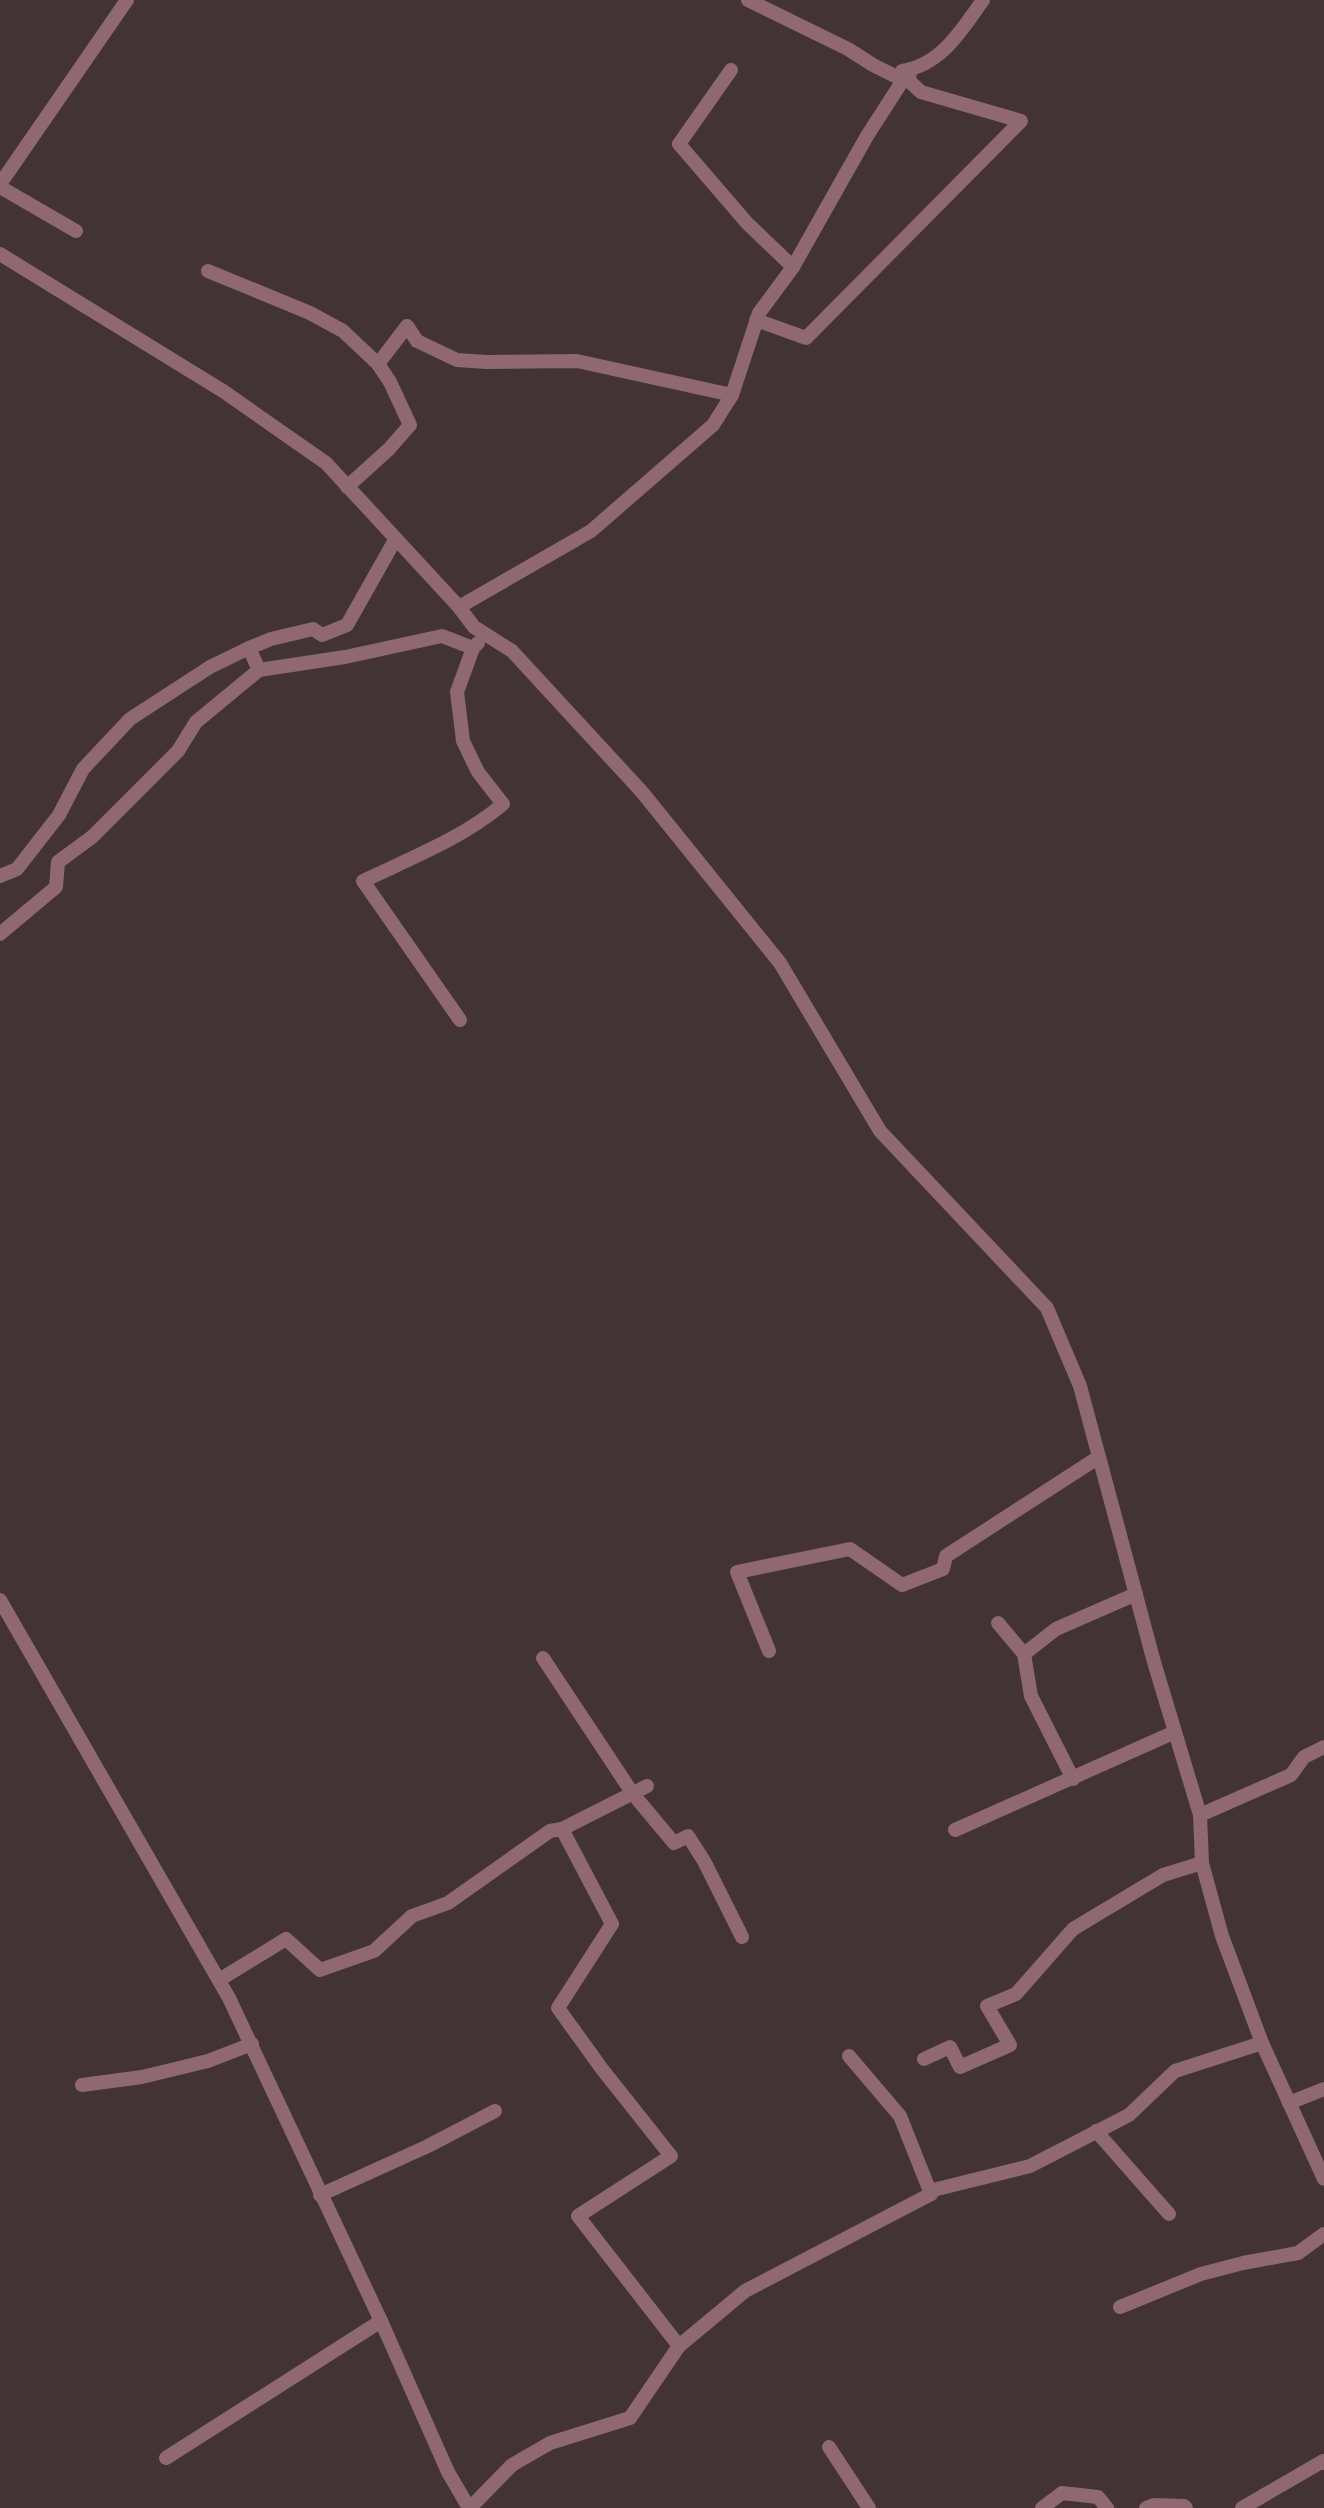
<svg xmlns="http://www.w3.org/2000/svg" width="1324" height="2508" font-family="'Fira Sans Condensed',sans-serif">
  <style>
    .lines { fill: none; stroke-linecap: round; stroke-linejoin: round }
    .minor { stroke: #8f6871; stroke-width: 14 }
  </style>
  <rect width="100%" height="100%" fill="#433336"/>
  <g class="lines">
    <g class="minor">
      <polyline points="748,0 848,49 873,65 903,80"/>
      <polyline points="731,70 679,144 747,223 793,267"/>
      <polyline points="0,184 127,0"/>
      <polyline points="0,187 76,231"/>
      <polyline points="0,254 223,391 326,463 459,607 474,627 512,651 642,792 780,963 880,1131 1047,1308 1080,1386 1154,1662 1200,1815 1202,1863 1222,1936 1262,2043 1324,2179"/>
      <polyline points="208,271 310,313 343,331 378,364 407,326 417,341 457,360 486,362 577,361 732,395"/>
      <polyline points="756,320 806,338 1021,121 921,92 909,81 910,69"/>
      <polyline points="347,487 389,449 410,425 390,382 378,364"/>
      <path d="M459 607 591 531 713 425 732 395 759 313 793 267 867 136 903 80 902 71C941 65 962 30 983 0"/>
      <polyline points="259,670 249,648 271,639 313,629 322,635 347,625 395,540"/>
      <polyline points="0,876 17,869 59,815 83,769 130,719 210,667 249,648"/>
      <polyline points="0,934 56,887 58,862 92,837 178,751 196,722 259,670 345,657 442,636 473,648"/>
      <path d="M460 1020 363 881C411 858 463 838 503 804L478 772 463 741 457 692 473 648 478 643"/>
      <polyline points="0,1600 229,1998 381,2321 448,2472 469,2508"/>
      <polyline points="998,1623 1024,1654 1031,1696 1073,1779"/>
      <polyline points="769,1651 737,1572 850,1549 902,1585 943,1569 946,1556 1099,1457"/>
      <polyline points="1024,1654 1056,1629 1136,1594"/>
      <polyline points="543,1658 633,1794 674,1843 688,1836 704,1861 742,1937"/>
      <polyline points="1200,1815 1291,1775 1304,1757 1324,1747"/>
      <polyline points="562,1829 612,1924 558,2008 602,2069 671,2156 578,2216 679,2346"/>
      <polyline points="955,1830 1175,1732"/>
      <polyline points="219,1980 286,1939 320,1970 374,1951 412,1916 448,1903 550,1831 562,1829 647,1786"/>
      <polyline points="849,2056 900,2116 931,2194"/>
      <polyline points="924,2059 950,2047 960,2067 1010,2045 987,2006 1016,1994 1073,1929 1163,1875 1202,1863"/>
      <polyline points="82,2085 142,2077 208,2061 252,2044"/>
      <polyline points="1289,2103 1324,2089"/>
      <polyline points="1096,2131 1169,2214"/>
      <polyline points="320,2195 428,2146 495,2111"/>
      <polyline points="1120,2307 1201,2274 1243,2263 1298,2253 1324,2234"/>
      <polyline points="829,2447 869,2508"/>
      <polyline points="166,2458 381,2321"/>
      <polyline points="470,2508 512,2465 550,2443 630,2418 679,2346 745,2291 931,2194 933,2190 1030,2166 1129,2115 1175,2071 1262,2043"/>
      <polyline points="1042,2508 1062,2493 1098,2497 1107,2508"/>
      <polyline points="1146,2508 1154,2505 1184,2506 1186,2508"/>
      <polyline points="1242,2508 1323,2461 1324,2463"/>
    </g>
  </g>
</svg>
